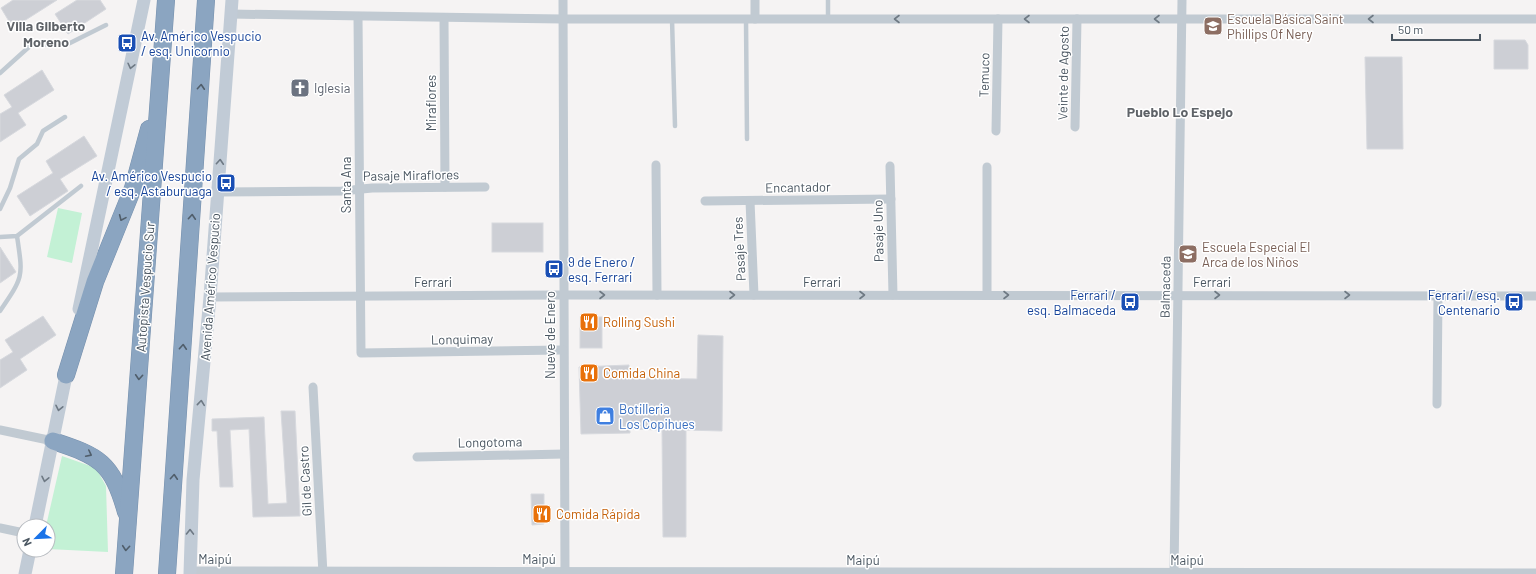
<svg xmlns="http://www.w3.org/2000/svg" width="1536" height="574" font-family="Barlow,sans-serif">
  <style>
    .green { fill: #c3f1d5 }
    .building { fill: #cdcfd5; stroke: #d7d9de }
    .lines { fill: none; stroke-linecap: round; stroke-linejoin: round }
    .highway-casing { stroke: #7690ad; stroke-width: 18 }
    .lane { stroke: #c1cad2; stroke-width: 4.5 }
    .street { stroke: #c1cad2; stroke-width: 9 }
    .secondary { stroke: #c1cbd6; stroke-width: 13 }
    .highway { stroke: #8ba5c1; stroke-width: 17 }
    .oneway { stroke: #6e7983 }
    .oneway2 { stroke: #6e7984 }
    .oneway3 { stroke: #505e6b }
    .labels { text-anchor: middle; stroke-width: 3; stroke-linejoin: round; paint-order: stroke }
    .education-label { font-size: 13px; fill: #785e54; stroke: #fff; text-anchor: start }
    .transit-label { font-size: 13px; fill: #164399; stroke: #fff; text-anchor: end }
    .street-label { font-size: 13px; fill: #4a5661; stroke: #fff }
    .worship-label { font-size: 13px; fill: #5b616d; stroke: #fff; text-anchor: start }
    .food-label { font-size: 13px; fill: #c56008; stroke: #fff; text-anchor: start }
    .shop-label { font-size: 13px; fill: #366cbe; stroke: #fff; text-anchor: start }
    .neighbourhood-label { font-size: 14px; font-weight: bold; fill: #5f6368; stroke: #fff }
  </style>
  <rect width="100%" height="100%" fill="#f5f3f3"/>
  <g class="green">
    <polygon points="58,208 82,213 72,263 47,257"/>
    <polygon points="62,456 96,468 106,486 108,552 48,549 48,526 46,526"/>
  </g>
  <g class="building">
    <polygon points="13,0 57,0 13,28 1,8"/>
    <polygon points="77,0 100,0 106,9 68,34 55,14"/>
    <polygon points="1494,40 1525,40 1528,45 1528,69 1494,69"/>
    <polygon points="1365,57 1402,57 1403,149 1367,149"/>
    <polygon points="42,70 54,90 18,113 26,125 0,142 0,114 12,107 4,95"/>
    <polygon points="84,136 97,156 60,179 68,191 30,216 17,196 53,173 46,161"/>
    <rect x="492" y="223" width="51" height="29"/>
    <polygon points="0,247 16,272 0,283"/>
    <polygon points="43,316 56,335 20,359 27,370 0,388 0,360 13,352 5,340"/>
    <rect x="580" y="317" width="22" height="31"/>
    <polygon points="698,335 723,336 722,431 686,430 686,537 663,537 662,430 630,429 630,433 581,434 579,367 629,365 629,378 697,379"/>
    <polygon points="281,411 295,411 300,516 253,517 249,429 230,430 233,487 220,487 217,431 212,431 212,419 264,417 268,504 287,503"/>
    <polygon points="531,494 544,494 544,524 532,525"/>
  </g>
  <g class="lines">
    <g class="highway-casing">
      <g id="highway">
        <polyline points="66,375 95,282 133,188 149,129"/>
        <path d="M53 441C99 456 112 462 126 512"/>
        <polyline points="124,574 166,0"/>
        <polyline points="167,574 206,0"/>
      </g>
    </g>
    <g class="lane">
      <polyline points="828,0 828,19"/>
      <polyline points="672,19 675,126"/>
      <polyline points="746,19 747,139"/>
      <polyline points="0,73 30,46 36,44 66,45 106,25"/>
      <polyline points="0,209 10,188 19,159 37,144 43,131 65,117"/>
      <polyline points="0,237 17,236 81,186"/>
      <path d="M0 311C24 276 23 277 17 236"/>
    </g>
    <g class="street">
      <polyline points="563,0 565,574"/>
      <polyline points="231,14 563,19 1536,19"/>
      <polyline points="358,17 361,353 563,350"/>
      <polyline points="444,18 445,187"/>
      <polyline points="755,19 755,0"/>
      <polyline points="1075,127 1077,19"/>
      <polyline points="996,131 998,19"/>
      <polyline points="656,165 657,295"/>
      <polyline points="890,166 893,295"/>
      <polyline points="217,192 342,191 372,188 485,187"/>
      <polyline points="705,201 891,199"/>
      <polyline points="750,201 754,295"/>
      <polyline points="987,295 987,167"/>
      <polyline points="210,297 563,295 1536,296"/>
      <polyline points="313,387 323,574"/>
      <polyline points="1437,404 1438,295"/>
      <polyline points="0,430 53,441"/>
      <polyline points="417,457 564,454"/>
      <polyline points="0,528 24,533"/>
      <polyline points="190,571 1536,573"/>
      <polyline points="1174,574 1182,0"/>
    </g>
    <g class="secondary">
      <polyline points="79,309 144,0"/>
      <polyline points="35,526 68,366"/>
      <polyline points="25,574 30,550"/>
      <polyline points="190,574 193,480 210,297 232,0"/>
    </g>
    <use href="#highway" class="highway"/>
  </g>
  <defs><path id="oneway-chevron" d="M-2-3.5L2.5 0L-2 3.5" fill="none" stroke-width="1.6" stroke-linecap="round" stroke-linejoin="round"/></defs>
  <g class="oneway">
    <use href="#oneway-chevron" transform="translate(897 19) rotate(180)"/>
    <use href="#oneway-chevron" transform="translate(1027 19) rotate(180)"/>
    <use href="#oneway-chevron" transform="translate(1157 19) rotate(-180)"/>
    <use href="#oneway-chevron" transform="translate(1371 19) rotate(-180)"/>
    <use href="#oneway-chevron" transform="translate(602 295)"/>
    <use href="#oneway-chevron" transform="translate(732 295)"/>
    <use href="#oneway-chevron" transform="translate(862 295)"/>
    <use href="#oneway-chevron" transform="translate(1006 295)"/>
    <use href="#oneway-chevron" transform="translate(1217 295)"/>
    <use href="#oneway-chevron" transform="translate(1347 295)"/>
  </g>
  <g class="oneway2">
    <use href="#oneway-chevron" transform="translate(131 66) rotate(103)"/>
    <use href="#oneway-chevron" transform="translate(220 162) rotate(-86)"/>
    <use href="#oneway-chevron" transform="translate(201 403) rotate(-84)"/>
    <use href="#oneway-chevron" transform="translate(59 408) rotate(102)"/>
    <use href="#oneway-chevron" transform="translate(45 479) rotate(102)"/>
    <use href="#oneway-chevron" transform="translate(190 532) rotate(-89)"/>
  </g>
  <g class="oneway3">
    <use href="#oneway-chevron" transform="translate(201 87) rotate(-86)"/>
    <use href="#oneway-chevron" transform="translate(192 217) rotate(-86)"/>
    <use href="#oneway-chevron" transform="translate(122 218) rotate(114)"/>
    <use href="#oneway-chevron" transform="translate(183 347) rotate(-86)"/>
    <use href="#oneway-chevron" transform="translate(139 377) rotate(94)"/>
    <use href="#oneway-chevron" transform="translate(89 454) rotate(27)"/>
    <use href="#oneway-chevron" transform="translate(174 477) rotate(-86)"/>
    <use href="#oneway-chevron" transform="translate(126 548) rotate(95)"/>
  </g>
  <defs>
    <g id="school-square" transform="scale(1)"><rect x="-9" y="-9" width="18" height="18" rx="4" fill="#8d6e63" stroke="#fff"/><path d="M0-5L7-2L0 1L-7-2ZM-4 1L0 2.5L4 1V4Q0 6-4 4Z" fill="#fff"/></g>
    <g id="bus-square" transform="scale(1)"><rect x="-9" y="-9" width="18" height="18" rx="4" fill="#1a4fb4" stroke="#fff"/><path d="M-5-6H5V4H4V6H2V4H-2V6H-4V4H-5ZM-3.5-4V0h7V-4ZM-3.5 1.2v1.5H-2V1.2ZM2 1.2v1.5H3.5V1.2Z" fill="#fff"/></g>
    <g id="church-square" transform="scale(1)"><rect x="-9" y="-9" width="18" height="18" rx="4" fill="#6b7280" stroke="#fff"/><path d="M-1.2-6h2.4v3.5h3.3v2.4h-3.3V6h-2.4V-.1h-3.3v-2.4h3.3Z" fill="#fff"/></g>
    <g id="restaurant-square" transform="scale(1)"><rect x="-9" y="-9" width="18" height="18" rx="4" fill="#e8710a" stroke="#fff"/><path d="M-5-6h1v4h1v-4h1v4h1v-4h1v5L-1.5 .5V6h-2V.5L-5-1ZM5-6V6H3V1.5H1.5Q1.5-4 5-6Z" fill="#fff"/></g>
    <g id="shop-square" transform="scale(1)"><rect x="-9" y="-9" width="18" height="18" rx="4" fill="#3f7fe0" stroke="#fff"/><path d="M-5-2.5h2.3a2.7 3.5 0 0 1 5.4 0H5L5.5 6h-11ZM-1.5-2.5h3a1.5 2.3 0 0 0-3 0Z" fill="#fff"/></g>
  </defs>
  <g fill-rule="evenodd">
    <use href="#school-square" x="1213" y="26"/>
    <use href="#bus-square" x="127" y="43"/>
    <use href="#church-square" x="300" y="88"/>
    <use href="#bus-square" x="226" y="183"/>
    <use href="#school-square" x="1188" y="254"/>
    <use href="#bus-square" x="554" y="269"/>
    <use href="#bus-square" x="1130" y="302"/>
    <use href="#bus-square" x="1514" y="302"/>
    <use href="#restaurant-square" x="589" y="322"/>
    <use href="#restaurant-square" x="589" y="373"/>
    <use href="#shop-square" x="605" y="416"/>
    <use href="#restaurant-square" x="542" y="514"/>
  </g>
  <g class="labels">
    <g class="education-label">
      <text x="1227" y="24">Escuela Básica Saint<tspan x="1227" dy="15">Phillips Of Nery</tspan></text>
      <text x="1202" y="252">Escuela Especial El<tspan x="1202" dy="15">Arca de los Niños</tspan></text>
    </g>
    <g class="transit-label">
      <text x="141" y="41" text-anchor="start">Av. Américo Vespucio<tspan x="141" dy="15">/ esq. Unicornio</tspan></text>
      <text x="212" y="181">Av. Américo Vespucio<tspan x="212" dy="15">/ esq. Astaburuaga</tspan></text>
      <text x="568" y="267" text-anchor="start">9 de Enero /<tspan x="568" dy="15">esq. Ferrari</tspan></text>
      <text x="1116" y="300">Ferrari /<tspan x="1116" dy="15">esq. Balmaceda</tspan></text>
      <text x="1500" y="300">Ferrari / esq.<tspan x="1500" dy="15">Centenario</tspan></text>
    </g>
    <g class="street-label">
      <text transform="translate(1063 73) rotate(-89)" y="5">Veinte de Agosto</text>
      <text transform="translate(984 75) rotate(-89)" y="5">Temuco</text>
      <text transform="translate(431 103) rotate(-90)" y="5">Miraflores</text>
      <text transform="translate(411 175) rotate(-1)" y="5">Pasaje Miraflores</text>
      <text transform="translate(346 185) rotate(-90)" y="5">Santa Ana</text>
      <text transform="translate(798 187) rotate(-1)" y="5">Encantador</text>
      <text transform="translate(878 231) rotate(-91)" y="5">Pasaje Uno</text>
      <text transform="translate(739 249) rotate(-93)" y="5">Pasaje Tres</text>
      <text x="433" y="287">Ferrari</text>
      <text x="822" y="287">Ferrari</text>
      <text x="1212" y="287">Ferrari</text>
      <text transform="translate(145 287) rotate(-86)" y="5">Autopista Vespucio Sur</text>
      <text transform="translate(210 287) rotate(-86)" y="5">Avenida Américo Vespucio</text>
      <text transform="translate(1165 287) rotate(-89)" y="5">Balmaceda</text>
      <text transform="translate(550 335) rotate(-90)" y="5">Nueve de Enero</text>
      <text transform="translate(462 339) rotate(-1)" y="5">Lonquimay</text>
      <text transform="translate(490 442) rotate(-1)" y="5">Longotoma</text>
      <text transform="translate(305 481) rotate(-93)" y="5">Gil de Castro</text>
      <text x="215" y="564">Maipú</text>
      <text x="539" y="564">Maipú</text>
      <text x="863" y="565">Maipú</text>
      <text x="1187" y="565">Maipú</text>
    </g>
    <g class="worship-label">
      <text x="314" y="93">Iglesia</text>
    </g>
    <g class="food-label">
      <text x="603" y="327">Rolling Sushi</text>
      <text x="603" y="378">Comida China</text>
      <text x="556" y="519">Comida Rápida</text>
    </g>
    <g class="shop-label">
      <text x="619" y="414">Botilleria<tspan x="619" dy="15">Los Copihues</tspan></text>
    </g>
    <g class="neighbourhood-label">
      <text x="46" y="31">Villa Gilberto<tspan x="46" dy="16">Moreno</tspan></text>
      <text x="1180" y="117">Pueblo Lo Espejo</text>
    </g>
  </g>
  <g transform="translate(36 538) rotate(246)"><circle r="19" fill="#ffffff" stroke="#b7bbc0"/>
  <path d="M0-3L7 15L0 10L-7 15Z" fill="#1a73e8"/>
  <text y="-6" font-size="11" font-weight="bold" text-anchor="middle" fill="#4a5661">N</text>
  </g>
  <path d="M1392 34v6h88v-6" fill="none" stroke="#4a5661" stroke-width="2"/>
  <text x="1398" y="34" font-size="12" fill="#4a5661" stroke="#ffffff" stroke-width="3" paint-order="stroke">50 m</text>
</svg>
